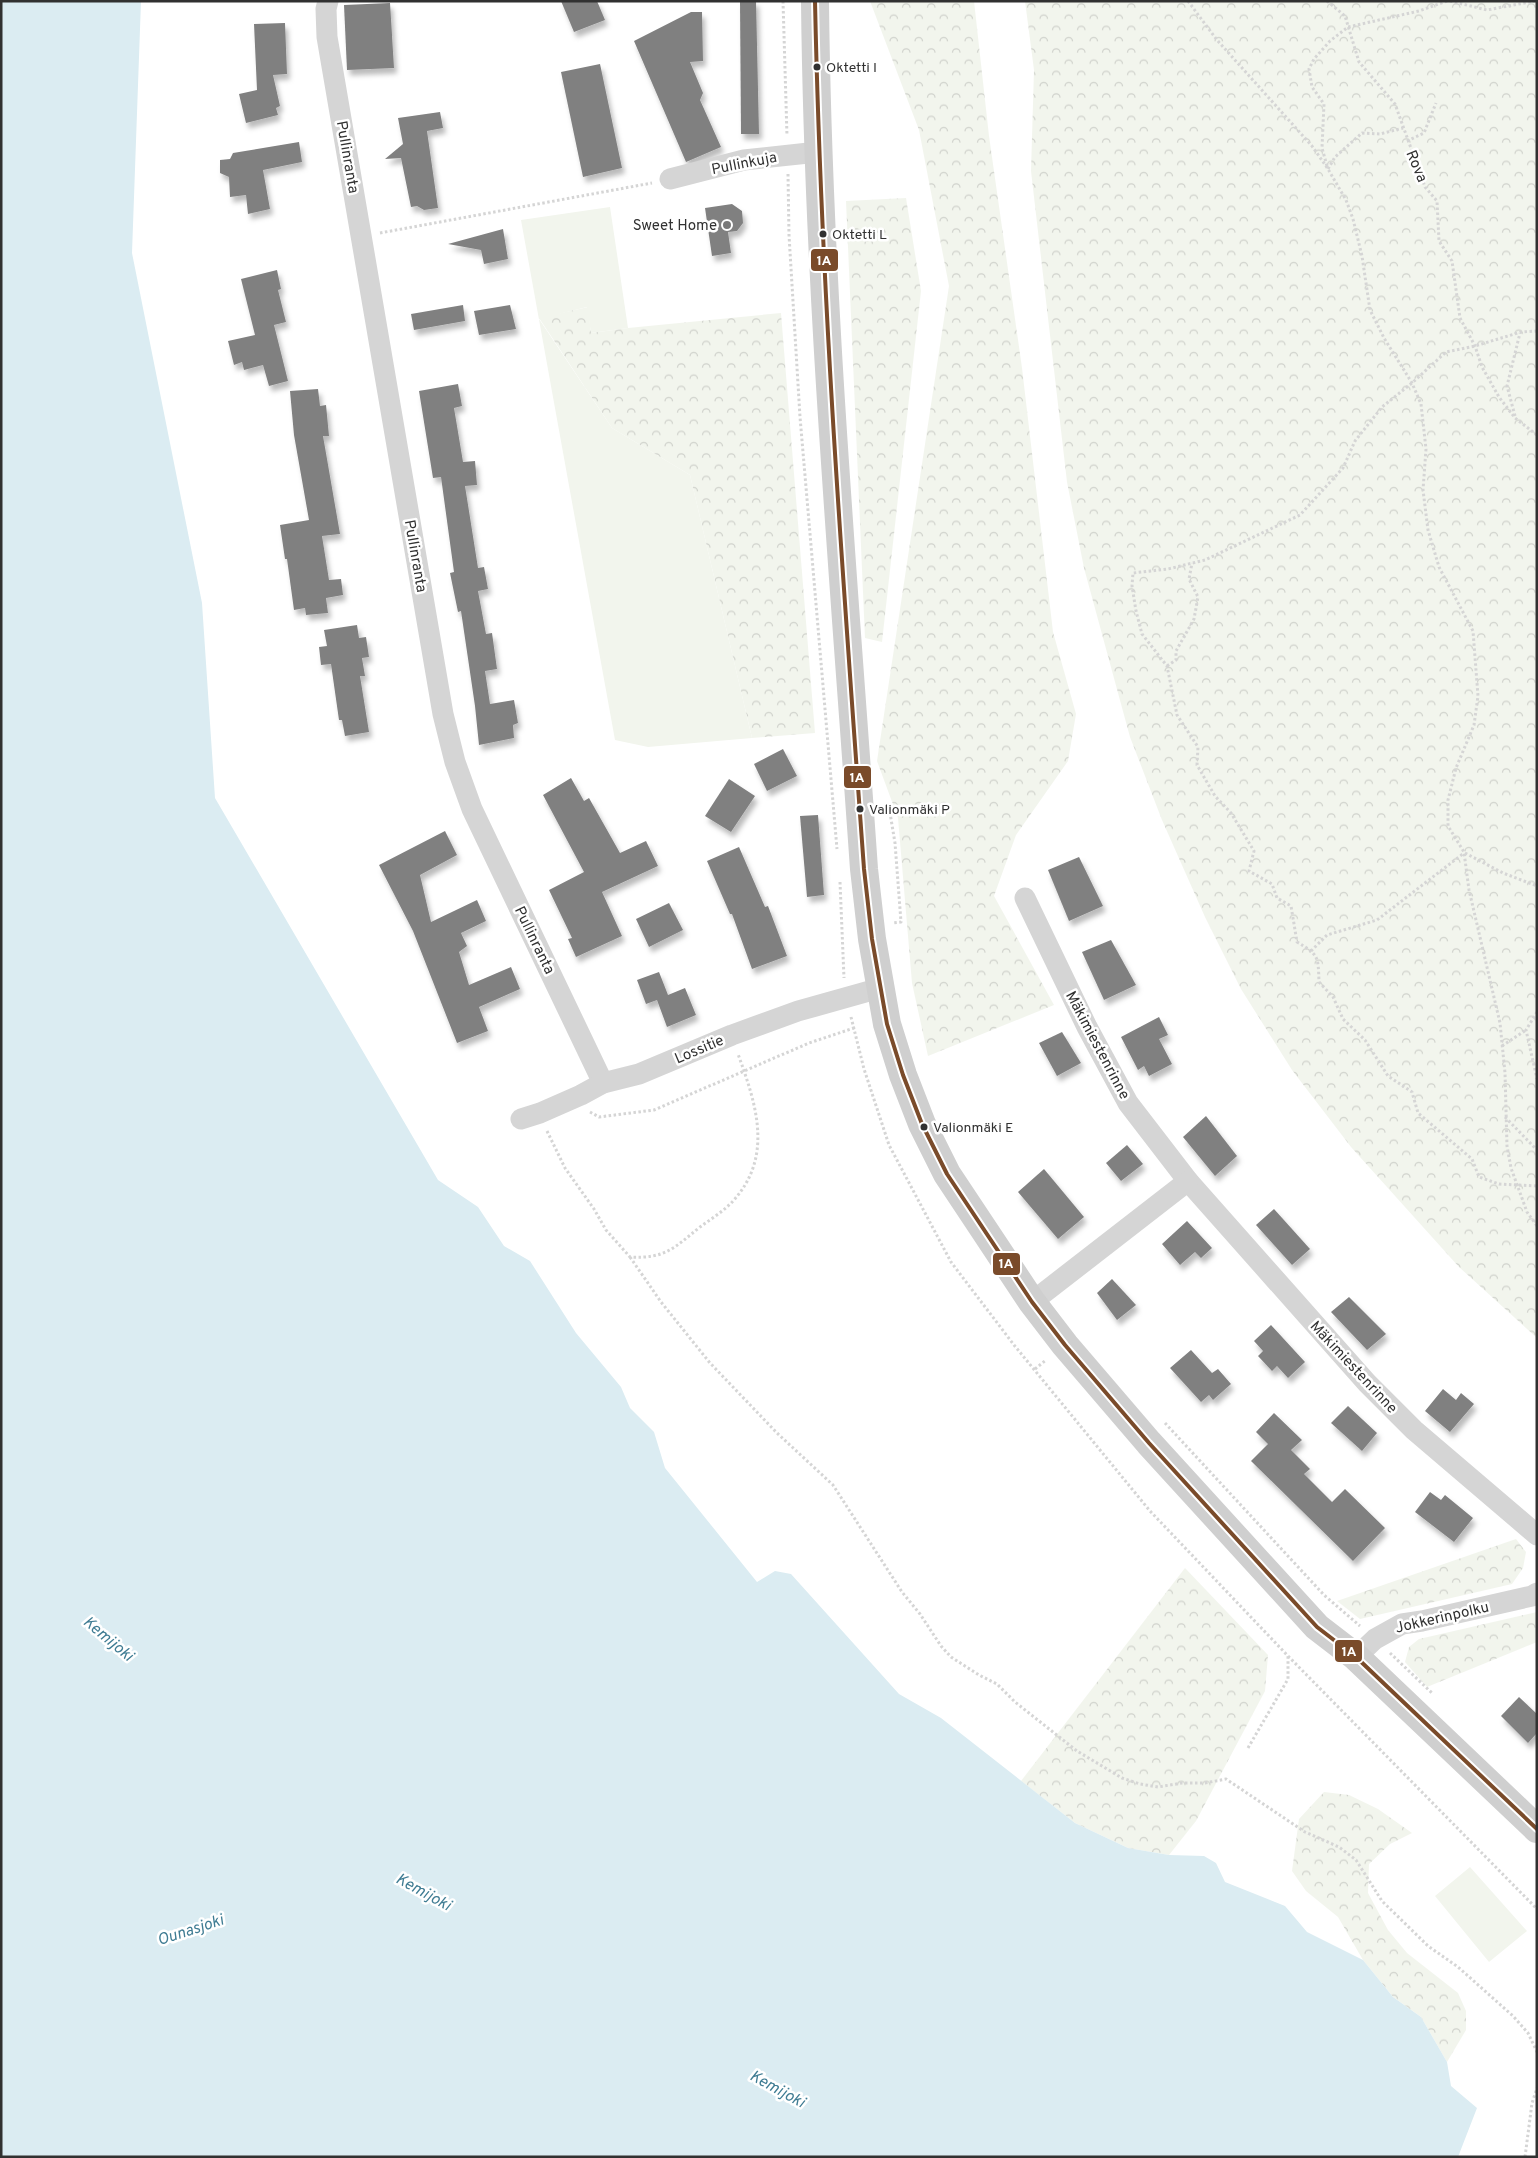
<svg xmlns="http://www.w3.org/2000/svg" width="1538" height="2158" font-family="Overpass,sans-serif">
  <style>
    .green { fill: #f2f5ed }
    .forest { fill: url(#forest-crowns) }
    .water { fill: #dbecf2 }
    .building { fill: #808080; filter: url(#shadow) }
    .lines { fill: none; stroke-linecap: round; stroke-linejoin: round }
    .path { stroke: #d5d5d5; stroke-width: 3; stroke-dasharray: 2.5 2.5; stroke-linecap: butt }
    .street { stroke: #d5d5d5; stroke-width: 21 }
    .secondary { stroke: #cfcfcf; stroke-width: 28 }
    .bus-1-casing { stroke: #fff; stroke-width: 8 }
    .bus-1 { stroke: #7a4b2a; stroke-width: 4 }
    .bus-dot { fill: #313131; stroke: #fff; stroke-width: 2 }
    .poi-dot { fill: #797979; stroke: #fff; stroke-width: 2 }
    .labels { text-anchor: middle; stroke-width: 5; stroke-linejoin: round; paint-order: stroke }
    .bus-label { font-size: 14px; fill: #313131; stroke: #fff; text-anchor: start }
    .street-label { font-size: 15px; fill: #313131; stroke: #fff }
    .poi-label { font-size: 15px; fill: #313131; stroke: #fff; text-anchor: end }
    .water-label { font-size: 16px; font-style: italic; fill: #3f7c93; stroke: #fff }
    .line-badge { stroke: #fff; stroke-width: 2 }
    .badge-label { font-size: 14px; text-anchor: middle; font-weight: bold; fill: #fff }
  </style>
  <defs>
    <pattern id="forest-crowns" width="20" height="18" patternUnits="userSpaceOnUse" patternTransform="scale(1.25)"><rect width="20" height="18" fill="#f2f5ed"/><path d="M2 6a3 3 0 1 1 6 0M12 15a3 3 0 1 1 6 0" fill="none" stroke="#d0d2cc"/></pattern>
    <filter id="shadow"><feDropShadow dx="3" dy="5.5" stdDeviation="2.5" flood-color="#0004"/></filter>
  </defs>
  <rect width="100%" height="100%" fill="#fff"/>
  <g class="green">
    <polygon points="610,207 628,328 591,333 587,307 539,319 612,428 690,475 752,738 648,747 615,740 521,220"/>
    <polygon points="1470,1867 1527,1931 1489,1962 1435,1896"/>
  </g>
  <g class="forest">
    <polygon points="870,1 974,1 989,136 1022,368 1053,632 1076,714 1068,761 1016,835 994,896 1054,1005 928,1056 912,983 898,818 877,761 949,286 919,130"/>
    <polygon points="1025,1 1537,1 1537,1338 1459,1267 1351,1147 1292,1070 1241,989 1205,917 1162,820 1130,737 1084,568 1067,482 1031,171 1034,70"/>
    <polygon points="906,198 921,291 882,642 865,638 846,201"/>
    <polygon points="588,307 591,333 628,328 781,313 815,733 752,738 690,475 612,428 539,318"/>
    <polygon points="1516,1539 1526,1552 1523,1568 1512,1584 1360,1619 1337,1601"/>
    <polygon points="1185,1568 1268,1655 1265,1691 1196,1821 1169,1855 1128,1848 1075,1823 1021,1781"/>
    <polygon points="1537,1612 1537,1642 1427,1687 1405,1662 1409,1647 1419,1639"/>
    <polygon points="1324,1792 1349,1795 1378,1809 1412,1833 1390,1844 1369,1864 1368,1893 1388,1930 1407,1953 1458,1993 1466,2011 1466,2030 1447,2062 1421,2017 1393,1997 1363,1960 1338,1917 1306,1891 1292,1871 1299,1819"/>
  </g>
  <polygon class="water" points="1,1 141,1 132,253 202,603 215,798 438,1180 478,1207 504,1246 530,1261 576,1333 621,1387 630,1408 654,1432 665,1468 757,1582 775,1571 791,1574 899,1694 941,1718 1075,1823 1128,1848 1169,1855 1204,1856 1216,1863 1225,1882 1285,1906 1307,1932 1363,1960 1393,1997 1421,2017 1447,2062 1451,2086 1477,2108 1458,2157 1,2157"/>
  <g class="building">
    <polygon points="561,1 597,1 605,20 574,32"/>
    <polygon points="740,1 756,1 759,134 741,134"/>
    <polygon points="390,3 394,68 347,70 344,5"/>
    <polygon points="691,12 702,12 703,61 690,62 703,93 700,100 721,147 686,162 634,41"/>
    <polygon points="285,23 287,74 273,75 280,106 276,108 278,115 246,123 239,94 257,90 254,24"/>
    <polygon points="600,64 622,168 583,177 561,72"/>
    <polygon points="440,112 443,128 427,131 438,208 424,210 417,206 411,207 401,158 385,159 403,144 398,118"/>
    <polygon points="299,142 302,162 263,170 270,209 248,214 246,195 230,197 229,177 220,173 220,160 230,159 233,153"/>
    <polygon points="732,204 742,211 743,223 737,231 728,232 731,253 712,256 705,208"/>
    <polygon points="503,229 508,259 484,264 481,250 448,244"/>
    <polygon points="277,270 281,289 278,290 286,322 274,325 288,381 269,386 263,365 244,370 242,362 234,365 228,341 255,335 241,279"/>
    <polygon points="463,305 465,321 414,330 411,314"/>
    <polygon points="510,305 516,329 479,335 474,311"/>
    <polygon points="458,384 462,406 454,408 463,462 475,461 477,485 465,486 478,568 484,567 488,589 478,591 486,634 492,633 497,669 485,671 490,704 514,700 518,723 513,725 514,738 479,745 475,706 461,611 458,612 450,573 454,572 441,477 433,478 419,391"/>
    <polygon points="318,389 320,406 326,405 329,436 323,436 340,534 322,536 329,580 341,579 343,595 326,598 328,613 306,615 305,608 294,610 287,559 285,559 280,525 309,520 294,435 290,391"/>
    <polygon points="357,625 359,638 366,637 369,657 362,658 365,676 360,676 369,732 345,736 342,720 339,720 331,664 321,665 319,647 327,646 324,630"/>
    <polygon points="783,749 797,776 767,791 754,764"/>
    <polygon points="571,778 584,801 589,798 620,853 646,841 658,866 602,892 622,936 576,957 568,939 572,938 549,890 584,872 543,795"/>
    <polygon points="729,779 755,796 731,832 705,816"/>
    <polygon points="818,815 824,895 807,897 800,816"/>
    <polygon points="445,831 457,855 420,875 431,922 477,900 486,921 461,933 467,946 459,952 469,985 511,967 520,989 479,1007 488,1031 457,1043 413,931 379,865"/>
    <polygon points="739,847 765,907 768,906 787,956 752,969 732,914 730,914 707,861"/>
    <polygon points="1079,857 1103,906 1069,921 1048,870"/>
    <polygon points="669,903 683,930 649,947 636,919"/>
    <polygon points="1111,940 1136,985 1104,1000 1082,952"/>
    <polygon points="659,972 668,995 685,988 696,1015 667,1027 657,1000 646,1004 637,980"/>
    <polygon points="1159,1017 1168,1035 1159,1039 1172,1064 1149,1076 1144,1066 1138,1070 1121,1037"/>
    <polygon points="1062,1032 1081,1063 1057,1076 1039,1043"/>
    <polygon points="1206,1116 1237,1156 1215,1176 1183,1137"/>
    <polygon points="1127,1145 1143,1164 1121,1181 1106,1163"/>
    <polygon points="1044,1169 1084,1217 1058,1239 1018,1192"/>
    <polygon points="1274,1209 1310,1249 1292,1265 1256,1225"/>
    <polygon points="1187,1221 1212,1248 1201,1258 1195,1252 1180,1265 1162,1244"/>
    <polygon points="1112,1279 1136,1305 1117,1320 1097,1293"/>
    <polygon points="1349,1297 1386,1334 1367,1350 1331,1312"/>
    <polygon points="1271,1325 1305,1362 1288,1378 1277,1366 1272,1371 1258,1356 1263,1351 1254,1341"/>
    <polygon points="1191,1350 1212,1373 1218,1369 1231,1384 1213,1400 1209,1395 1201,1402 1170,1368"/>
    <polygon points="1443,1389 1456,1400 1461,1393 1474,1404 1450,1432 1425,1411"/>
    <polygon points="1348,1406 1377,1433 1362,1451 1331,1423"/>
    <polygon points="1274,1413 1302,1440 1291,1450 1310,1469 1304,1474 1332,1502 1345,1489 1385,1528 1353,1561 1251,1461 1268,1444 1256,1432"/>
    <polygon points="1430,1492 1441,1500 1445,1495 1473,1518 1454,1542 1415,1512"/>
    <polygon points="1519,1697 1537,1714 1537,1733 1528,1743 1501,1716"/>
  </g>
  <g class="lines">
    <g class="path">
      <polyline points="783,1 787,136"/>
      <polyline points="1188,1 1217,40 1312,146 1328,169 1346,200 1353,219 1362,256 1370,310 1384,338 1412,383 1421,404 1426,449 1423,490 1428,530 1439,567 1473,631 1478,696 1474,725 1456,768 1448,800 1448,826 1464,852 1469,890 1500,1023 1505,1073 1507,1146 1511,1168 1527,1212 1537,1226"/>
      <polyline points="1327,1 1345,16 1359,62 1395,104 1425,187 1437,201 1439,241 1452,261 1460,318 1475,346 1482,367 1499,397 1515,418 1537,435"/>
      <polyline points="1450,1 1487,10 1535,1"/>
      <polyline points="1407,141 1424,133 1436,103"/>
      <polyline points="1327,166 1322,148 1324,104 1312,87 1309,69 1314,59 1330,41 1348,27 1419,11 1447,1"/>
      <polyline points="1328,169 1335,157 1362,133 1380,134 1403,128"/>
      <polyline points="788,174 789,235 800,417 837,849"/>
      <polyline points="380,233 652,183"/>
      <path d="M1537 331 1521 332 1475 346 1446 352 1412 383 1382 407 1355 441 1343 468 1300 515 1205 560 1168 569 1133 573 1132 586 1136 611 1142 634 1167 666 1177 715 1198 747 1197 765 1215 796 1231 813 1254 851 1249 871 1272 884 1277 898 1291 906 1297 942C1319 955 1318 956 1319 982L1333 997 1343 1019 1365 1040 1388 1076 1412 1092 1418 1113 1472 1159 1479 1177 1499 1184 1537 1186"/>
      <polyline points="1515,416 1507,386 1520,333"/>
      <polyline points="1167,666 1176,660 1176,651 1194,619 1198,597 1189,579 1192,563"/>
      <polyline points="889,807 895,843 901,922 892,923"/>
      <polyline points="1465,853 1503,873 1537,886"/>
      <polyline points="840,882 844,978"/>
      <polyline points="1311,951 1327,935 1377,920 1464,853"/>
      <polyline points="1537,1012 1526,1030 1537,1079"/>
      <polyline points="851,1017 864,1069 889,1145 951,1262 1014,1345 1150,1511 1288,1656 1537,1909"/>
      <polyline points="1502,1046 1526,1030"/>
      <polyline points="590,1112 599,1117 654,1110 809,1043 854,1028"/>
      <polyline points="1505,1117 1536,1149"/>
      <path d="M547 1131 565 1168 594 1209 606 1230 630 1257C665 1259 674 1248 700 1227 711 1219 724 1211 733 1201 774 1156 756 1104 738 1054"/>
      <polyline points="630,1257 661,1302 710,1363 777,1433 833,1485 902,1592 920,1614 941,1646 951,1657 979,1675 997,1684 1015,1702 1077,1751 1122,1778 1140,1784 1158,1787 1182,1783 1205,1783 1226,1779 1305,1832 1339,1847 1356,1860 1382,1901 1428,1946 1458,1967 1513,2016 1528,2033 1537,2052"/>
      <polyline points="1035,1369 1046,1360"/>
      <polyline points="1165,1423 1324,1595 1360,1626"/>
      <polyline points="1390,1653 1433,1694"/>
      <polyline points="1248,1748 1288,1679 1288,1656"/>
      <polyline points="1525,2157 1532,2103 1537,2088"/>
    </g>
    <g class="street">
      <polyline points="328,1 326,9 327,37 443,714 455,762 472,809 603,1083"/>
      <polyline points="670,179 744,160 818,152"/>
      <polyline points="1025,898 1087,1027 1128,1103 1188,1181 1367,1383 1414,1430 1537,1535"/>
      <polyline points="521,1119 540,1113 581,1095 603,1083 639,1074 732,1035 798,1011 880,988"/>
      <polyline points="1032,1302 1188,1181"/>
      <polyline points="1356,1657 1375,1639 1402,1624 1422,1621 1532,1596 1537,1593"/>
    </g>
    <path class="secondary" d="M815 1C818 291 844 580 864 869L872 939 887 1024 903 1075 922 1124 947 1174 1032 1302 1065 1345 1149 1443 1317 1627 1356 1657 1537 1829"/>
    <g class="bus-1-casing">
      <path id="bus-1" d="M815 1C821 291 843 580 864 869L872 939 887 1024 903 1075 922 1124 947 1174 1032 1302 1065 1345 1149 1443 1317 1627 1356 1657 1537 1829"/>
    </g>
    <use href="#bus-1" class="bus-1"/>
  </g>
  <g class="bus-dot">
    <circle cx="817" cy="67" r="4.5"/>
    <circle cx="823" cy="234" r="4.5"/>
    <circle cx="860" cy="809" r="4.5"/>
    <circle cx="924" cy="1127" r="4.5"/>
  </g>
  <circle class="poi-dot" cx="727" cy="225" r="5"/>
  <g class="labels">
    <g class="bus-label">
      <text x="826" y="72">Oktetti I</text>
      <text x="832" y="239">Oktetti L</text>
      <text x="869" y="814">Valionmäki P</text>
      <text x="933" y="1132">Valionmäki E</text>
    </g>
    <g class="street-label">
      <text transform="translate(348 157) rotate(80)" y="5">Pullinranta</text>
      <text transform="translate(744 163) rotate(-11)" y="5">Pullinkuja</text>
      <text transform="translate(1417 166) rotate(67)" y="5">Rova</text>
      <text transform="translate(416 556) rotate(80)" y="5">Pullinranta</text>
      <text transform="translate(535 940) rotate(64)" y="5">Pullinranta</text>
      <text transform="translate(1098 1045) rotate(62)" y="5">Mäkimiestenrinne</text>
      <text transform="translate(699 1049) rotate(-23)" y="5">Lossitie</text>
      <text transform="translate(1354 1367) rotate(47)" y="5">Mäkimiestenrinne</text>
      <text transform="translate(1442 1617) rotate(-13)" y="5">Jokkerinpolku</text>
    </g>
    <g class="poi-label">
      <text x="717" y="230">Sweet Home</text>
    </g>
    <g class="water-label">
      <text transform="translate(109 1638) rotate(40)" y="6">Kemijoki</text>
      <text transform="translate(424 1891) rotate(29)" y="6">Kemijoki</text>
      <text transform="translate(190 1929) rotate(-18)" y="6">Ounasjoki</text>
      <text transform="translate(778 2088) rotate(29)" y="6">Kemijoki</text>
    </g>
  </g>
  <g class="line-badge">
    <rect x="810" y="248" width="29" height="24" rx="5" fill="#7a4b2a"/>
    <rect x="843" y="765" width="29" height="24" rx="5" fill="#7a4b2a"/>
    <rect x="992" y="1252" width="29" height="24" rx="5" fill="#7a4b2a"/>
    <rect x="1334" y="1639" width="29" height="24" rx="5" fill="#7a4b2a"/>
  </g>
  <g class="badge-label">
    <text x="824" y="265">1A</text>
    <text x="857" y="782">1A</text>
    <text x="1006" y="1268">1A</text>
    <text x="1349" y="1656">1A</text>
  </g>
  <rect width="1538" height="2158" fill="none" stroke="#313131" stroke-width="5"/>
</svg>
